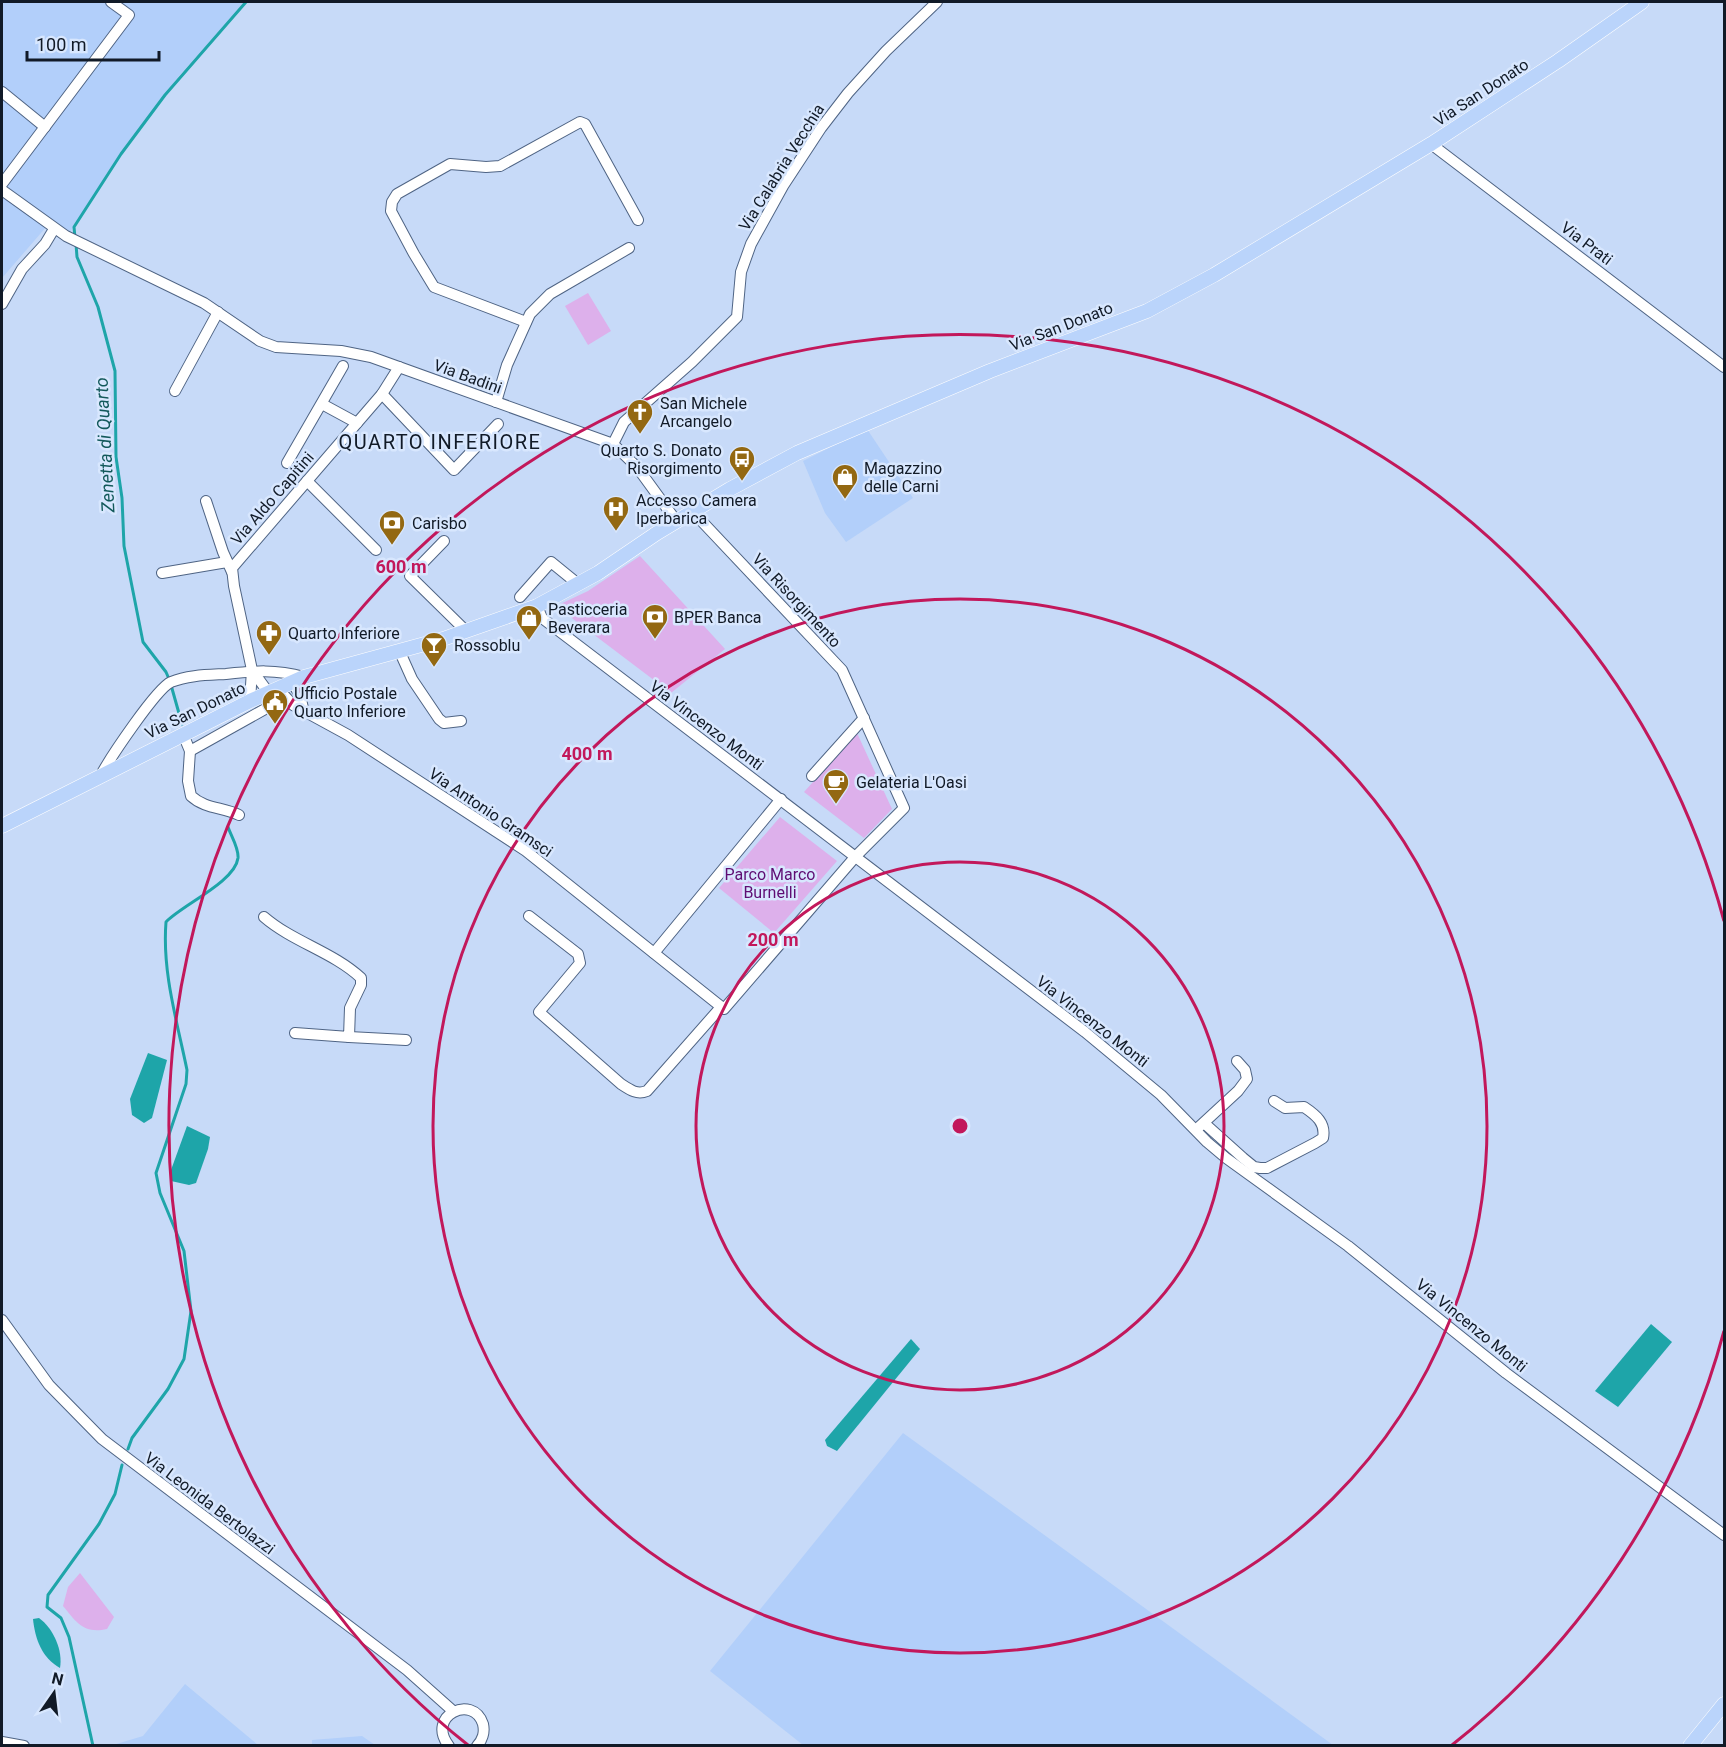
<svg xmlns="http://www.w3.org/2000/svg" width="1726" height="1747" font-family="Roboto,sans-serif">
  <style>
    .built { fill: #b2cffa }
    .green { fill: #ddb0eb }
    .water { fill: #1ea5a9 }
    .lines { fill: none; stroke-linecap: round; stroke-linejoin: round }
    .stream { stroke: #1ea5a9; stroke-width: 3 }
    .minor-casing { stroke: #4f6484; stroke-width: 12 }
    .major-casing { stroke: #fff; stroke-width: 15 }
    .minor { stroke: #fff; stroke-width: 10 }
    .major { stroke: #bad4fb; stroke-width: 14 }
    .ring { fill: none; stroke: #c2185b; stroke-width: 3 }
    .labels { text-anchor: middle; stroke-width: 5; stroke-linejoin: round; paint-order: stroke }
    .street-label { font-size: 16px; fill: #111a27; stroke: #d8e7fe }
    .poi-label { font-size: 16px; fill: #111a27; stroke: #d8e7fe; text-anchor: start }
    .park-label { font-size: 16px; fill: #5f0d73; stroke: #d8e7fe }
    .water-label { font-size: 18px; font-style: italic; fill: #13595b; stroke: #d8e7fe }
    .quarter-label { font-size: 20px; letter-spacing: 1.5px; fill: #111a27; stroke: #d8e7fe }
    .centre { fill: #c2185b; stroke: #d8e7fe; stroke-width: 3 }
    .ring-label { font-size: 18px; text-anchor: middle; font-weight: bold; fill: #c2185b; stroke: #d8e7fe; stroke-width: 5; stroke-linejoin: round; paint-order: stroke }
  </style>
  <rect width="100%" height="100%" fill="#c7daf8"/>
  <g class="built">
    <polygon points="2,2 245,2 179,76 138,130 66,238 47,226 2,278"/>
    <polygon points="867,429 913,498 846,542 825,513 803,461"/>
    <polygon points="903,1433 1043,1534 1333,1745 803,1745 710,1671"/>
    <polygon points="185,1684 258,1745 113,1745 143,1736"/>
    <polygon points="362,1736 375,1745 312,1745 312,1740"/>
  </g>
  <g class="green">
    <polygon points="588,293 611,331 588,345 565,306"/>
    <polygon points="640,556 725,649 671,693 556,606 588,591"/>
    <polygon points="857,733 892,809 864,838 804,792"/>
    <polygon points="780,817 837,861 774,933 719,888"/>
    <path d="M80 1573 114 1617 107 1629C84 1634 77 1623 63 1606L68 1587Z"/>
  </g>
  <g class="water">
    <polygon points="148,1053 167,1060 152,1118 144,1123 132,1115 130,1099"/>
    <polygon points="187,1126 210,1137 208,1149 196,1183 189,1185 171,1181 171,1170"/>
    <polygon points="1651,1324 1672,1342 1618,1407 1595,1391"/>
    <polygon points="911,1339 920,1349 837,1451 827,1446 825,1440"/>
    <path d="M39 1618C54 1629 63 1651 60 1668 42 1658 35 1639 33 1619Z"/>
  </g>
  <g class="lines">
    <g class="stream">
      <polyline points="75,238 74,227 121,154 165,95 246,2"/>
      <polyline points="76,244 77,257 98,307 115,371 116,457 122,498 124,546 143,642 166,672 169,679"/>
      <polyline points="171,685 182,724"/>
      <path d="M128 1449 132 1438 168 1389 184 1359 191 1311 184 1251 160 1193 156 1173 186 1084 187 1070C177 1021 162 972 166 922 182 905 235 882 238 858 239 848 231 836 228 827"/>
      <polyline points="93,1746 69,1637 61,1618 47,1607 48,1595 99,1524 115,1494 122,1465"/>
    </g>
    <g class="minor-casing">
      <g id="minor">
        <polyline points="2,92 45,127"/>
        <polyline points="1431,144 1724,367"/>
        <polyline points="2,184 129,15 111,2"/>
        <polyline points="2,190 66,236 204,303 260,341 276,347 341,351 371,357 613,444 637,467 677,522"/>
        <polyline points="2,304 22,269 45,244 54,229"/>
        <polyline points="526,322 434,287 414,254 391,211 392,202 397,194 450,164 486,167 500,166 580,122 585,124 638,220"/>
        <polyline points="175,391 218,312"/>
        <polyline points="382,394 454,470 498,424"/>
        <polyline points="496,402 507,365 530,314 550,294 629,248"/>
        <polyline points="322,404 357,423"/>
        <polyline points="613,444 624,422 692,362 737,317 741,272 751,244 783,186 821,128 848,93 886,51 937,2"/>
        <polyline points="287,463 343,366"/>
        <polyline points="307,481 376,550"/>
        <polyline points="206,501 223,552 232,572"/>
        <polyline points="444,541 410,576 466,631"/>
        <polyline points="162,573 227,562"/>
        <polyline points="520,597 551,562 578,584"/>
        <polyline points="537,606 542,618 571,640 1085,1032 1161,1095 1207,1142 1226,1158 1348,1246 1506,1373 1724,1535"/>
        <polyline points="399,650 412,679 439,719 444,723 461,721"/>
        <polyline points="252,670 268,692"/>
        <polyline points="292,682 300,695 303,708"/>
        <polyline points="281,686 283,694 293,705 348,735 526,851 724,1009 856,856 904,808 842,670 693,512"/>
        <polyline points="250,701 252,670 234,586 232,568 382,394 399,367"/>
        <path d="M183 734 190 751 188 781 191 796C205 809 223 807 239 815"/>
        <polyline points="190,751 274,704"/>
        <path d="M101 775C110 758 156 689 171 682 188 675 208 675 226 674 255 671 275 669 304 677"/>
        <polyline points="812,776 864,718"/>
        <path d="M529 916 578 954 580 963 539 1012 621 1084C630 1090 637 1095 647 1091L721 1007"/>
        <path d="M264 917C293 942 333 952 361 978V985L350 1008 349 1037 295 1033"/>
        <polyline points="654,953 781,799"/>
        <polyline points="349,1037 406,1040"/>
        <path d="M1204 1123 1243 1158 1254 1167 1260 1168H1267L1315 1143 1323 1138C1326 1123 1316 1115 1304 1107L1285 1108 1274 1101"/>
        <polyline points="1199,1127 1238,1091 1247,1079 1245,1070 1237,1061"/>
        <polyline points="2,1320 49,1385 102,1439 407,1670 453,1711"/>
        <polyline points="2,1742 24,1746"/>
        <path d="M449 1746C425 1716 473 1693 483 1724 485 1733 483 1739 477 1746"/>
      </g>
    </g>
    <g class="major-casing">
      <g id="major">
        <polyline points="2,826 250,701 304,677 443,639 537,606 598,573 657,533 730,489 797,453 990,371 1147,311 1214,275 1431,144 1558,61 1642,2"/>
        <polyline points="1690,1746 1724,1704"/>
      </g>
    </g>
    <use href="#minor" class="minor"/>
    <use href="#major" class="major"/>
  </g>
  <g class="ring">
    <circle cx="960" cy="1126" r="264"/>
    <circle cx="960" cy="1126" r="527"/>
    <path d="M1724 1331A791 791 0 0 1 1452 1745M468 1745A791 791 0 1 1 1724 921"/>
  </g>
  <defs>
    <g id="church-pin" transform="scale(1.35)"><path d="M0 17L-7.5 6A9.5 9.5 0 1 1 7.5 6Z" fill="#936812" stroke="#d8e7fe"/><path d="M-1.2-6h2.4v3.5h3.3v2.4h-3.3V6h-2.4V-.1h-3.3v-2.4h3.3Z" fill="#fff"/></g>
    <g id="bus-pin" transform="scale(1.35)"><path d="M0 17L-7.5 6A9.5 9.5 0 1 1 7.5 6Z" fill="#936812" stroke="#d8e7fe"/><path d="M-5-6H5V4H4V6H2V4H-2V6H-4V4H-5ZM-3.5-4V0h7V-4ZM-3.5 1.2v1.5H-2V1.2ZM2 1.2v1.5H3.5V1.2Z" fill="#fff"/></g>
    <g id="shop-pin" transform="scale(1.35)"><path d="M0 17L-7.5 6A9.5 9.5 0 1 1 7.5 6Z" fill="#936812" stroke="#d8e7fe"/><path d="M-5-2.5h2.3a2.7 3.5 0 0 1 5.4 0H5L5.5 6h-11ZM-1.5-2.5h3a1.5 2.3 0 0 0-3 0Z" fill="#fff"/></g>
    <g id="hospital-pin" transform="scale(1.35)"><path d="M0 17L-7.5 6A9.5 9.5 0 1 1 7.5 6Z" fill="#936812" stroke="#d8e7fe"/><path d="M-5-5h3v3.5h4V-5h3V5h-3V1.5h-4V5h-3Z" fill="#fff"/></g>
    <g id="bank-pin" transform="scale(1.35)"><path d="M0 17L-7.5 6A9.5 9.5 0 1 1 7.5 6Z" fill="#936812" stroke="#d8e7fe"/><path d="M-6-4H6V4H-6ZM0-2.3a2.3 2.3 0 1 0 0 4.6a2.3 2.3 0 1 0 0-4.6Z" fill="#fff"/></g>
    <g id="pharmacy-pin" transform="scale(1.35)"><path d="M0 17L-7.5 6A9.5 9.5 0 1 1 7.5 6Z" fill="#936812" stroke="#d8e7fe"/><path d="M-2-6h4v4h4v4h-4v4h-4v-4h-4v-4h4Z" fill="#fff"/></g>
    <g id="bar-pin" transform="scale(1.35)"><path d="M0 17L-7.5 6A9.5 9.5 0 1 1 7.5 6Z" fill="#936812" stroke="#d8e7fe"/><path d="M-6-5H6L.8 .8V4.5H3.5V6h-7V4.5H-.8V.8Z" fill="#fff"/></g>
    <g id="civic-pin" transform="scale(1.35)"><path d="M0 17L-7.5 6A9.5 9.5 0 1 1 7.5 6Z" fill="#936812" stroke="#d8e7fe"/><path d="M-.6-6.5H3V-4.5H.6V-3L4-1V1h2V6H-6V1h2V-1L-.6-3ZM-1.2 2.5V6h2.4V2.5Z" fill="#fff"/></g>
    <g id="cafe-pin" transform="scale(1.35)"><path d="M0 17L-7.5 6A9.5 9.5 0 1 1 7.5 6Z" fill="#936812" stroke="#d8e7fe"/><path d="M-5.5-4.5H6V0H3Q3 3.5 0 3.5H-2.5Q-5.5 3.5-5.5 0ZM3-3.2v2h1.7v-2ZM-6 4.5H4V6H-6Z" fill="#fff"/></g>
  </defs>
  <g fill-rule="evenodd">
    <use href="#church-pin" x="640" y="412"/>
    <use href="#bus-pin" x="742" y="459"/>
    <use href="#shop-pin" x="845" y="477"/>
    <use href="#hospital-pin" x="616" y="509"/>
    <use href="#bank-pin" x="392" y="523"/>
    <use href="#bank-pin" x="655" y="617"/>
    <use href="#shop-pin" x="529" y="618"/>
    <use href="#pharmacy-pin" x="269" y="633"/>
    <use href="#bar-pin" x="434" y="645"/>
    <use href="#civic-pin" x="275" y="702"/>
    <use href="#cafe-pin" x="836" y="782"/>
  </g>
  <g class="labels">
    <g class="street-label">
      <text transform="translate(1481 92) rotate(-33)" y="6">Via San Donato</text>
      <text transform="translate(781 167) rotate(-58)" y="6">Via Calabria Vecchia</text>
      <text transform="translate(1587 243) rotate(37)" y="6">Via Prati</text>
      <text transform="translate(1061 326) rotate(-21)" y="6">Via San Donato</text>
      <text transform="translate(468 376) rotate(20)" y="6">Via Badini</text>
      <text transform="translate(272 498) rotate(-49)" y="6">Via Aldo Capitini</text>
      <text transform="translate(797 600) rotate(47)" y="6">Via Risorgimento</text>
      <text transform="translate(195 710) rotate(-26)" y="6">Via San Donato</text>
      <text transform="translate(707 725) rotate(37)" y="6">Via Vincenzo Monti</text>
      <text transform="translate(491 812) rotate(34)" y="6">Via Antonio Gramsci</text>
      <text transform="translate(1093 1021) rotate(38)" y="6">Via Vincenzo Monti</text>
      <text transform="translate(1472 1325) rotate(39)" y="6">Via Vincenzo Monti</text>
      <text transform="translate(210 1503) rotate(37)" y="6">Via Leonida Bertolazzi</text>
    </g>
    <g class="poi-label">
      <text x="660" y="409">San Michele<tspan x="660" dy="18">Arcangelo</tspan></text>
      <text x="722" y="456" text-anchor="end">Quarto S. Donato<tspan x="722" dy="18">Risorgimento</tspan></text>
      <text x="864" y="474">Magazzino<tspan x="864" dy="18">delle Carni</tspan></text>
      <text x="636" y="506">Accesso Camera<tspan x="636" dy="18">Iperbarica</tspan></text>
      <text x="412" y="529">Carisbo</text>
      <text x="548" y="615">Pasticceria<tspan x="548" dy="18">Beverara</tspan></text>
      <text x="674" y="623">BPER Banca</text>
      <text x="288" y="639">Quarto Inferiore</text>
      <text x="454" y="651">Rossoblu</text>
      <text x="294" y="699">Ufficio Postale<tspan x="294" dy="18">Quarto Inferiore</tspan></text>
      <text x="856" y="788">Gelateria L'Oasi</text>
    </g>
    <g class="park-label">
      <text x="770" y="880">Parco Marco<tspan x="770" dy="18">Burnelli</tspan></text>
    </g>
    <g class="water-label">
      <text transform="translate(105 445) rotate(-93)" y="6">Zenetta di Quarto</text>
    </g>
    <g class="quarter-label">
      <text x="440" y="449">QUARTO INFERIORE</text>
    </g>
  </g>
  <circle cx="960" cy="1126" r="9" class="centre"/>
  <g class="ring-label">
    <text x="401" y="573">600 m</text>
    <text x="587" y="760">400 m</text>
    <text x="773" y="946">200 m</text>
  </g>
  <rect width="1726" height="1747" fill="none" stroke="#111a27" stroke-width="6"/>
  <g transform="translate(54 1693) rotate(14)" stroke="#d8e7fe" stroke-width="4.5" paint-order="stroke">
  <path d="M0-4.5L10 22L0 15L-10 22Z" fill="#111a27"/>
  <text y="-9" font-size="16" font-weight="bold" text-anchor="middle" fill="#111a27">N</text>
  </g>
  <path d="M27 51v9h132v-9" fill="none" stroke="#111a27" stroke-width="3"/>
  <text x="36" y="51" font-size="18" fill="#111a27" stroke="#d8e7fe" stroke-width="4.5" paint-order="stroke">100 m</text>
</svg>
